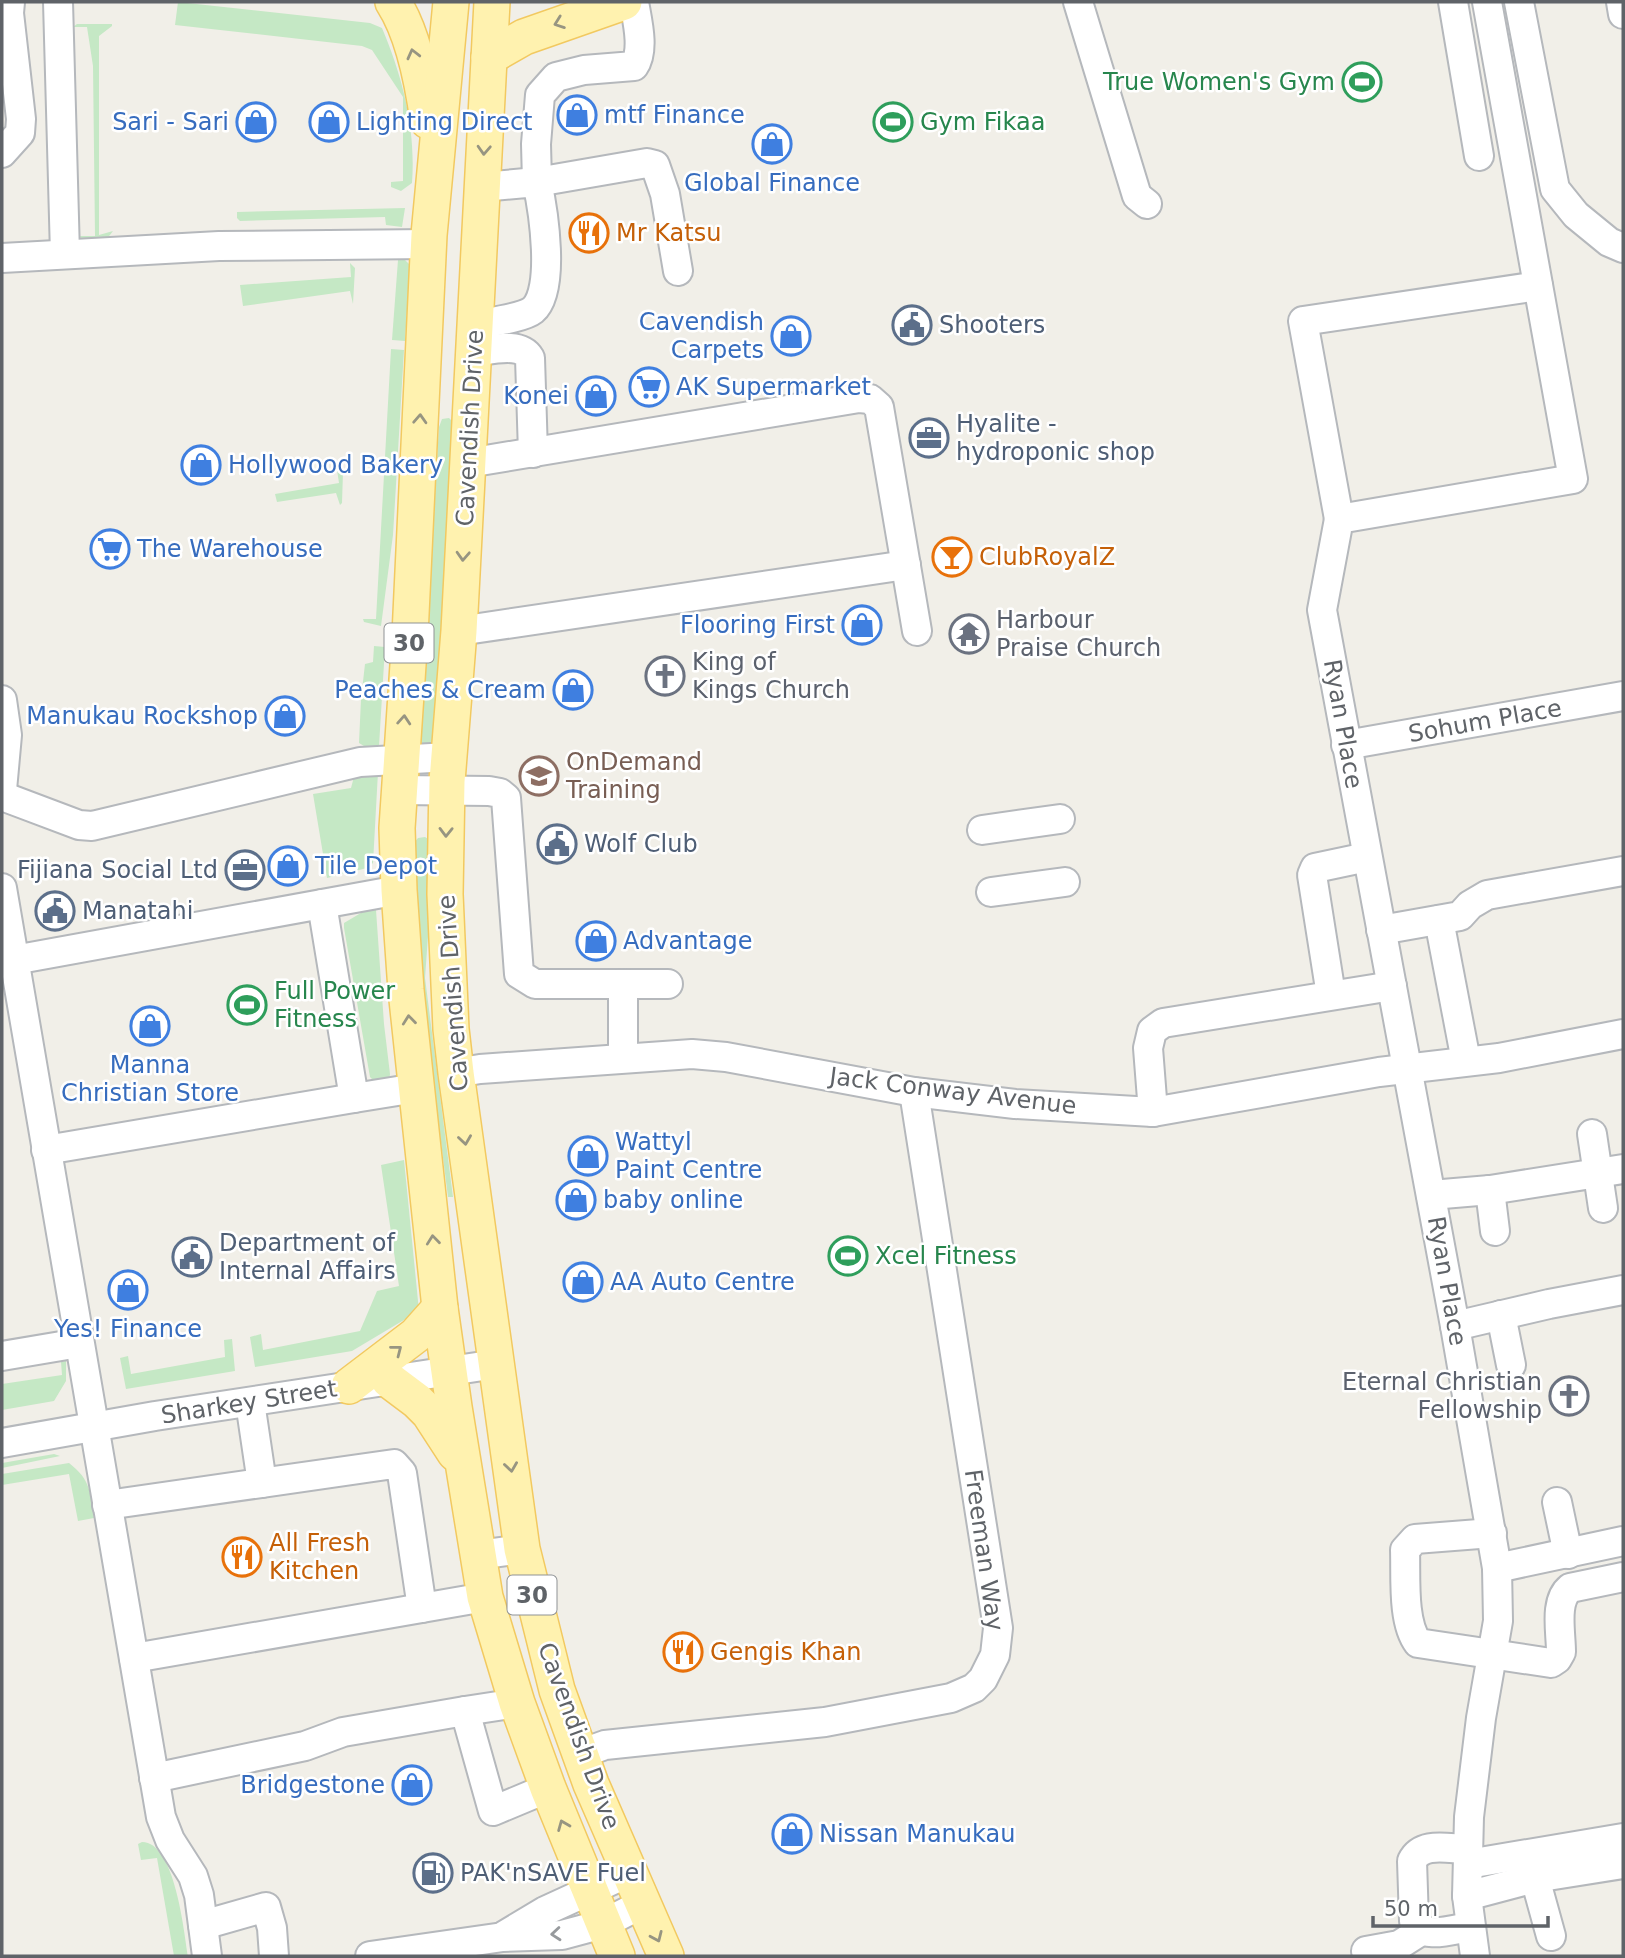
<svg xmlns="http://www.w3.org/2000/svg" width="1625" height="1958" font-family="'DejaVu Sans',sans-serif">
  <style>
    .green { fill: #c5e8c5 }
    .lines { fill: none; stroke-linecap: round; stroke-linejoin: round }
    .minor-casing { stroke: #b5b8bc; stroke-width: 32 }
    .major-casing { stroke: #f2c960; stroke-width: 38 }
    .minor { stroke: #fff; stroke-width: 28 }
    .major { stroke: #fff2af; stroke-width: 35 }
    .oneway { stroke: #979581 }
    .oneway2 { stroke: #979a9d }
    .labels { text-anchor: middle; stroke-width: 5; stroke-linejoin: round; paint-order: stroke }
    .shield { fill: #fff; stroke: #8f9295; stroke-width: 2 }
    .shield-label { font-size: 23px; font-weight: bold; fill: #5f6368 }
    .leisure-label { font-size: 24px; fill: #27864d; stroke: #fff; text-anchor: start }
    .shop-label { font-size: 24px; fill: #366cbe; stroke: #fff; text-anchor: start }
    .food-label { font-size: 24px; fill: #c56008; stroke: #fff; text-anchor: start }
    .service-label { font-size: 24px; fill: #4e5e75; stroke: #fff; text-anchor: start }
    .street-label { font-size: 24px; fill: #5f6368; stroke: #fff }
    .worship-label { font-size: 24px; fill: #5b616d; stroke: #fff; text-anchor: start }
    .education-label { font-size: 24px; fill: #785e54; stroke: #fff; text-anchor: start }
  </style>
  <rect width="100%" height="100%" fill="#f1efe8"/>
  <g class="green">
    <path d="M178 2 370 23 382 28C403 78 416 129 412 183L401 191 391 187V182L403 181V97L372 50 362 46 175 25Z"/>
    <path d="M77 24H112V26L99 36V235L113 231C101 247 99 246 81 239L80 236H95L93 66 87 27H73Z"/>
    <polygon points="405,208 402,227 386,225 385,217 240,221 237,218 237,212"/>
    <polygon points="398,260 405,260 410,265 405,341 392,340"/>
    <polygon points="350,263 355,268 353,304 350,291 243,306 240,285 351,277"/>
    <polygon points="391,349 404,350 393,535 381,626 364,622 363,619 376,619"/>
    <polygon points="449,418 453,422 436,742 434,745 423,746 420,739 439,427 442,419"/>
    <polygon points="337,470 343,472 342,503 340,505 336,493 277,502 275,494 339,483"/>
    <polygon points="374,646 385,647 379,746 369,749 359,743 361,699 365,664 373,662"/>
    <polygon points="378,772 373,863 367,868 327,878 313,794 351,788 355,773"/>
    <polygon points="425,837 430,840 434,853 425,978 453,1197 448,1197 421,985 413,844 418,838"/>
    <polygon points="371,907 376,910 384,1024 390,1074 389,1082 377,1084 370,1077 344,928 344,923"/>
    <polygon points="404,1160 419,1311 352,1351 255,1367 250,1337 261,1334 263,1350 360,1331 377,1291 399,1286 381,1165"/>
    <polygon points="232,1339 235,1371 126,1389 120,1358 128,1356 131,1374 225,1357 224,1340"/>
    <polygon points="66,1361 66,1381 54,1401 2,1410 2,1384 62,1375 61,1362"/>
    <polygon points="54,1454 60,1456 2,1468 2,1463"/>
    <path d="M69 1463C91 1480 90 1492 94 1518L78 1521 69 1474 2 1485V1474Z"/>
    <path d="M142 1842C175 1842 184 1931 188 1956H174L157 1858 141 1860 138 1844Z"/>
  </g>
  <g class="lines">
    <g class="minor-casing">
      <g id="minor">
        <polyline points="58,2 65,254"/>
        <path d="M634 2C637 20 645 50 634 66L584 70 556 77 540 95 536 144 537 182 647 163 655 165 665 194 678 271"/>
        <polyline points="1078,2 1137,196 1147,204"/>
        <polyline points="1453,2 1479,156"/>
        <polyline points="1519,2 1555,189 1576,215 1609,242 1623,248"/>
        <polyline points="1621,2 1623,14"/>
        <polyline points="2,153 20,133 21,119 9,13 10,2"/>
        <polyline points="2,258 219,246 429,244"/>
        <path d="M475 325C489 322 523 318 533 310 556 290 543 209 537 182L482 187"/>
        <path d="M474 352C491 350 520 341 530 358L533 453"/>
        <polyline points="468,463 859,398 870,399 879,407 917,631"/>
        <polyline points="1339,519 1303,321 1538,286"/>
        <polyline points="459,631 906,565"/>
        <polyline points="2,700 7,735 2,790"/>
        <polyline points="1346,745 1623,696"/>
        <polyline points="400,790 489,791 500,793 506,798 519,974 535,984 668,984"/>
        <polyline points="2,796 79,825 92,826 360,762 449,757"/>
        <polyline points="982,830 1060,819"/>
        <polyline points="2,888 161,1817 170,1840 193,1876 199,1895 207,1956"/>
        <polyline points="991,892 1065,882"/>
        <polyline points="322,904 354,1098 416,1088"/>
        <polyline points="1439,920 1466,1061"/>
        <polyline points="1381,930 1460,916 1470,905 1487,895 1623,871"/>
        <polyline points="14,960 399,890"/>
        <polyline points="1331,995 1312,875 1315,868 1367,857"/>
        <polyline points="623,1057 623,984"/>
        <polyline points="456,1073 480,1069 692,1054 726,1057 914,1092 1015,1104 1153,1112 1379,1072 1499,1058 1623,1034"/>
        <polyline points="1153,1112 1148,1048 1152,1031 1163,1023 1392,986"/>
        <polyline points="1592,1134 1603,1208"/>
        <polyline points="46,1150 354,1098"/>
        <polyline points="1490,1190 1495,1231"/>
        <polyline points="1431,1195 1490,1190 1623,1169"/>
        <polyline points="1501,1315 1511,1365"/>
        <polyline points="1455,1326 1549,1304 1623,1290"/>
        <polyline points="2,1356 79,1343"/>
        <polyline points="250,1402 262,1483"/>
        <polyline points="2,1443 155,1416 496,1364"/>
        <polyline points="1557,1502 1568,1554"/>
        <polyline points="107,1505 394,1464 402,1473 422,1608"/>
        <path d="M1492 1533 1415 1539 1405 1550C1406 1576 1402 1622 1418 1643L1551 1663 1557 1659 1561 1652C1561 1632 1554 1601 1570 1588L1623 1577"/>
        <polyline points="478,1555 522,1549"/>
        <polyline points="1497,1568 1623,1541"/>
        <polyline points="134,1658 485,1597"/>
        <polyline points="465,1711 517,1703"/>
        <polyline points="580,1754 605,1745 825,1722 951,1698 974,1688 983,1679 995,1655 998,1628 914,1092"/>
        <polyline points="154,1778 305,1746 343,1732 465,1711 493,1811 548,1788"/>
        <path d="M1468 1849C1448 1849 1422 1841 1412 1861L1414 1921C1422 1941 1454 1929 1470 1927"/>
        <polyline points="1468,1864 1623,1838"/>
        <polyline points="1535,1878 1551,1936"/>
        <polyline points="1467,1896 1535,1878 1623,1864"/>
        <polyline points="203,1925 266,1907 272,1928 274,1956"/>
        <polyline points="505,1935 545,1911 630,1872"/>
        <polyline points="1366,1951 1399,1945 1421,1931"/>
        <polyline points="370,1956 503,1937 562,1935 603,1924 642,1904"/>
        <polyline points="1475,1956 1467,1896 1469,1817 1481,1718 1498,1621 1497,1568 1455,1326 1322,610 1339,519 1573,479 1487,2"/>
      </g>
    </g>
    <g class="major-casing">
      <g id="major">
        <path d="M393 2C413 33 423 84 428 121"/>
        <polyline points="451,2 429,235 410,635 397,828 399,890 406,990 440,1308 454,1407 485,1597 517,1703 548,1788 617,1956"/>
        <polyline points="492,2 459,631 447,781 445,894 451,1029 456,1073 522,1549 557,1690 591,1784 666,1956"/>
        <polyline points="489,57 524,37 624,2"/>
        <polyline points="389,1380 417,1401 429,1413 455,1453"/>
        <polyline points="349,1386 416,1335 440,1308"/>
      </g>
    </g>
    <use href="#minor" class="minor"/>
    <use href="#major" class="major"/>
  </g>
  <defs><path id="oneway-chevron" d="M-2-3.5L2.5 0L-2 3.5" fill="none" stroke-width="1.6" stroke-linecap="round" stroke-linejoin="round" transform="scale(1.75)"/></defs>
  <g class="oneway">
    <use href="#oneway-chevron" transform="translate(559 23) rotate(160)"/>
    <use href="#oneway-chevron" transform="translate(413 54) rotate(-104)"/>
    <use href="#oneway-chevron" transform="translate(484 150) rotate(93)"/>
    <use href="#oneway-chevron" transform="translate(420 419) rotate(-87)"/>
    <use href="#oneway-chevron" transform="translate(463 556) rotate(93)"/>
    <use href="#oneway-chevron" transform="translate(404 720) rotate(-86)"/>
    <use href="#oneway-chevron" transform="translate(446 832) rotate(91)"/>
    <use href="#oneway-chevron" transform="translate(409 1020) rotate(-96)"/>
    <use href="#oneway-chevron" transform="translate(465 1140) rotate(82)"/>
    <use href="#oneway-chevron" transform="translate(433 1240) rotate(-96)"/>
    <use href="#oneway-chevron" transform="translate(397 1350) rotate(-38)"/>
    <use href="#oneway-chevron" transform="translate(511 1467) rotate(82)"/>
    <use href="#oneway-chevron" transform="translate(563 1825) rotate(-112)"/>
    <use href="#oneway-chevron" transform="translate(657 1937) rotate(66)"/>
  </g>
  <use class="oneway2" href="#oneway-chevron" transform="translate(556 1934) rotate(175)"/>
  <defs>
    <g id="stadium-ring" transform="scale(2.0125)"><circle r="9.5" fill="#fff" stroke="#2e9e5b" stroke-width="1.5"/><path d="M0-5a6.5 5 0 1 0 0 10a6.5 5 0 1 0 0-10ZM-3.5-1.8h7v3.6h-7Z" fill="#2e9e5b"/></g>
    <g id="shop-ring" transform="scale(2.0125)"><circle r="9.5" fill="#fff" stroke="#3f7fe0" stroke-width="1.5"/><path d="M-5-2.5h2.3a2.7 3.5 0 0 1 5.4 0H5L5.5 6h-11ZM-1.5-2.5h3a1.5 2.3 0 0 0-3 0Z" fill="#3f7fe0"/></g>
    <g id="restaurant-ring" transform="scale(2.0125)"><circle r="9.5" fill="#fff" stroke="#e8710a" stroke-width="1.5"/><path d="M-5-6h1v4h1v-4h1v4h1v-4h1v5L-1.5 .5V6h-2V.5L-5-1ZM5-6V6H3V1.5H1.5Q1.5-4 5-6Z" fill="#e8710a"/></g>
    <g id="civic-ring" transform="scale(2.0125)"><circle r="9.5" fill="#fff" stroke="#5c6f8a" stroke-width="1.5"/><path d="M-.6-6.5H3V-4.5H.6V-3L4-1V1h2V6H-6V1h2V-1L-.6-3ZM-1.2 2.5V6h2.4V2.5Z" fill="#5c6f8a"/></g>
    <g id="supermarket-ring" transform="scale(2.0125)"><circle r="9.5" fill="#fff" stroke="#3f7fe0" stroke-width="1.5"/><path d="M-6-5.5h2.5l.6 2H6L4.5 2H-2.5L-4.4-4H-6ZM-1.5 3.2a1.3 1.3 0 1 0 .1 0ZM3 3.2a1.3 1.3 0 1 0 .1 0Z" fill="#3f7fe0"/></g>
    <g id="office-ring" transform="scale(2.0125)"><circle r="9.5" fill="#fff" stroke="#5c6f8a" stroke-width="1.5"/><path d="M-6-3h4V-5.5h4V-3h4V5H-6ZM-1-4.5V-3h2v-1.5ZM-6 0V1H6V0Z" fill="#5c6f8a"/></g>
    <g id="bar-ring" transform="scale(2.0125)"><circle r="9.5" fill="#fff" stroke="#e8710a" stroke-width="1.5"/><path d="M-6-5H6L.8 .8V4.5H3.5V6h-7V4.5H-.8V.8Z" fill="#e8710a"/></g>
    <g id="temple-ring" transform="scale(2.0125)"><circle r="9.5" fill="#fff" stroke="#6b7280" stroke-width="1.5"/><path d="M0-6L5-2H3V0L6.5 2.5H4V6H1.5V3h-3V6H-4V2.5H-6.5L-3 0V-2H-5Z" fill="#6b7280"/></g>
    <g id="church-ring" transform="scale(2.0125)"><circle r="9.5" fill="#fff" stroke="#6b7280" stroke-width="1.5"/><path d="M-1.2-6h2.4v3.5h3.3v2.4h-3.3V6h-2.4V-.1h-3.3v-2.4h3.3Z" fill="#6b7280"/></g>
    <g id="school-ring" transform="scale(2.0125)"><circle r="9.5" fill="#fff" stroke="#8d6e63" stroke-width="1.5"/><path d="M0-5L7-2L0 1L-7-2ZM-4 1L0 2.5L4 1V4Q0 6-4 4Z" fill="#8d6e63"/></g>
    <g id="fuel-ring" transform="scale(2.0125)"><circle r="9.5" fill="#fff" stroke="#5c6f8a" stroke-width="1.5"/><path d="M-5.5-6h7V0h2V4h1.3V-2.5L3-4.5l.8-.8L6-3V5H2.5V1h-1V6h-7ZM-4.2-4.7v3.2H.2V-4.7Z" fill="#5c6f8a"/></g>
  </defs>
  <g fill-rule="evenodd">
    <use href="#stadium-ring" x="1362" y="82"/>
    <use href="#shop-ring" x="577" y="115"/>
    <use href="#shop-ring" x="256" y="122"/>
    <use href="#shop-ring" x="329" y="122"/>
    <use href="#stadium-ring" x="893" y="122"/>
    <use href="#shop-ring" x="772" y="144"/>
    <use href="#restaurant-ring" x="589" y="233"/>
    <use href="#civic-ring" x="912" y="325"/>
    <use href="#shop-ring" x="791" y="336"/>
    <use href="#supermarket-ring" x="649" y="387"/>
    <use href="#shop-ring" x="596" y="396"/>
    <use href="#office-ring" x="929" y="438"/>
    <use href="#shop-ring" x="201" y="465"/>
    <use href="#supermarket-ring" x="110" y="549"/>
    <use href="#bar-ring" x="952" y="557"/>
    <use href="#shop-ring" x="862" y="625"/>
    <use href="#temple-ring" x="969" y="634"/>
    <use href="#church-ring" x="665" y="676"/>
    <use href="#shop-ring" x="573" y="690"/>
    <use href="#shop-ring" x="285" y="716"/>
    <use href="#school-ring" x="539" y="776"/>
    <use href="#civic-ring" x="557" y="844"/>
    <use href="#shop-ring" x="288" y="866"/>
    <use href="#office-ring" x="245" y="870"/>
    <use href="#civic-ring" x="55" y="911"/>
    <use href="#shop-ring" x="596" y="941"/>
    <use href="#stadium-ring" x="247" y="1005"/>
    <use href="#shop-ring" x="150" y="1026"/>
    <use href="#shop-ring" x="588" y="1156"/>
    <use href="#shop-ring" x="576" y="1200"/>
    <use href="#stadium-ring" x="848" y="1256"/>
    <use href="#civic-ring" x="192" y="1257"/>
    <use href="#shop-ring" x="583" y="1282"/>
    <use href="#shop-ring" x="128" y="1290"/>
    <use href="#church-ring" x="1569" y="1396"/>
    <use href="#restaurant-ring" x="242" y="1557"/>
    <use href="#restaurant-ring" x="683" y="1652"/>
    <use href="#shop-ring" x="412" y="1785"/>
    <use href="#shop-ring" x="792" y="1834"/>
    <use href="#fuel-ring" x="433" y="1873"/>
  </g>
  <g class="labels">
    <g class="shield">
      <rect x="384.5" y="623.5" width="49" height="39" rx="5"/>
      <rect x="507.5" y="1575.5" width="49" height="39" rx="5"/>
    </g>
    <g class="shield-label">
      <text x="409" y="651">30</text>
      <text x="532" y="1603">30</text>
    </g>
    <g class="leisure-label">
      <text x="1335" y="90" text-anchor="end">True Women's Gym</text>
      <text x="920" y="130">Gym Fikaa</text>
      <text x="274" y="999">Full Power<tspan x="274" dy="28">Fitness</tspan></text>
      <text x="875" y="1264">Xcel Fitness</text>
    </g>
    <g class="shop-label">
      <text x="604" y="123">mtf Finance</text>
      <text x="229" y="130" text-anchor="end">Sari - Sari</text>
      <text x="356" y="130">Lighting Direct</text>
      <text x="772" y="191" text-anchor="middle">Global Finance</text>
      <text x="764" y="330" text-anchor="end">Cavendish<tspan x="764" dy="28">Carpets</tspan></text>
      <text x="676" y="395">AK Supermarket</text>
      <text x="569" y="404" text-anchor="end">Konei</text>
      <text x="228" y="473">Hollywood Bakery</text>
      <text x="137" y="557">The Warehouse</text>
      <text x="835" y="633" text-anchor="end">Flooring First</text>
      <text x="546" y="698" text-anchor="end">Peaches &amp; Cream</text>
      <text x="258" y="724" text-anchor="end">Manukau Rockshop</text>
      <text x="315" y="874">Tile Depot</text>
      <text x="623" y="949">Advantage</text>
      <text x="150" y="1073" text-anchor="middle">Manna<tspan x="150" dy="28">Christian Store</tspan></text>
      <text x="615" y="1150">Wattyl<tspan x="615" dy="28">Paint Centre</tspan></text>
      <text x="603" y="1208">baby online</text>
      <text x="610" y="1290">AA Auto Centre</text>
      <text x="128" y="1337" text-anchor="middle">Yes! Finance</text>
      <text x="385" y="1793" text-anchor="end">Bridgestone</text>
      <text x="819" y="1842">Nissan Manukau</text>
    </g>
    <g class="food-label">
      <text x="616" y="241">Mr Katsu</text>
      <text x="979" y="565">ClubRoyalZ</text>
      <text x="269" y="1551">All Fresh<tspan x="269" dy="28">Kitchen</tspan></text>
      <text x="710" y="1660">Gengis Khan</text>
    </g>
    <g class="service-label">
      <text x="939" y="333">Shooters</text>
      <text x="956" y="432">Hyalite -<tspan x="956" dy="28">hydroponic shop</tspan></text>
      <text x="584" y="852">Wolf Club</text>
      <text x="218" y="878" text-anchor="end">Fijiana Social Ltd</text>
      <text x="82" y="919">Manatahi</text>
      <text x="219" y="1251">Department of<tspan x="219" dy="28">Internal Affairs</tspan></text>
      <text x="460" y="1881">PAK'nSAVE Fuel</text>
    </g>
    <g class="street-label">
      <text transform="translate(470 428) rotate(-87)" y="8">Cavendish Drive</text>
      <text transform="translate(1485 721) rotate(-10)" y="8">Sohum Place</text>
      <text transform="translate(1343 724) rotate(80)" y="8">Ryan Place</text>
      <text transform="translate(453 993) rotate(-94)" y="8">Cavendish Drive</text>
      <text transform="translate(953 1091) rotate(7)" y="8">Jack Conway Avenue</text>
      <text transform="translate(1447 1281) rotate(80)" y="8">Ryan Place</text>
      <text transform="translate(249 1402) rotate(-9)" y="8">Sharkey Street</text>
      <text transform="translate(984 1550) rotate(82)" y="8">Freeman Way</text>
      <text transform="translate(579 1736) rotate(70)" y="8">Cavendish Drive</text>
    </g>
    <g class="worship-label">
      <text x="996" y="628">Harbour<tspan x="996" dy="28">Praise Church</tspan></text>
      <text x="692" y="670">King of<tspan x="692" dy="28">Kings Church</tspan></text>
      <text x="1542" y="1390" text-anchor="end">Eternal Christian<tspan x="1542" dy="28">Fellowship</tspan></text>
    </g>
    <g class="education-label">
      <text x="566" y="770">OnDemand<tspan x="566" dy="28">Training</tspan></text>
    </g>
  </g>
  <rect width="1625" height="1958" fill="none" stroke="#5f6368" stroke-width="7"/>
  <path d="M1373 1916v10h175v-10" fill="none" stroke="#5f6368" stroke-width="3.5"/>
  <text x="1384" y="1916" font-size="21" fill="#5f6368" stroke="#ffffff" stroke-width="5" paint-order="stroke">50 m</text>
</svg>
